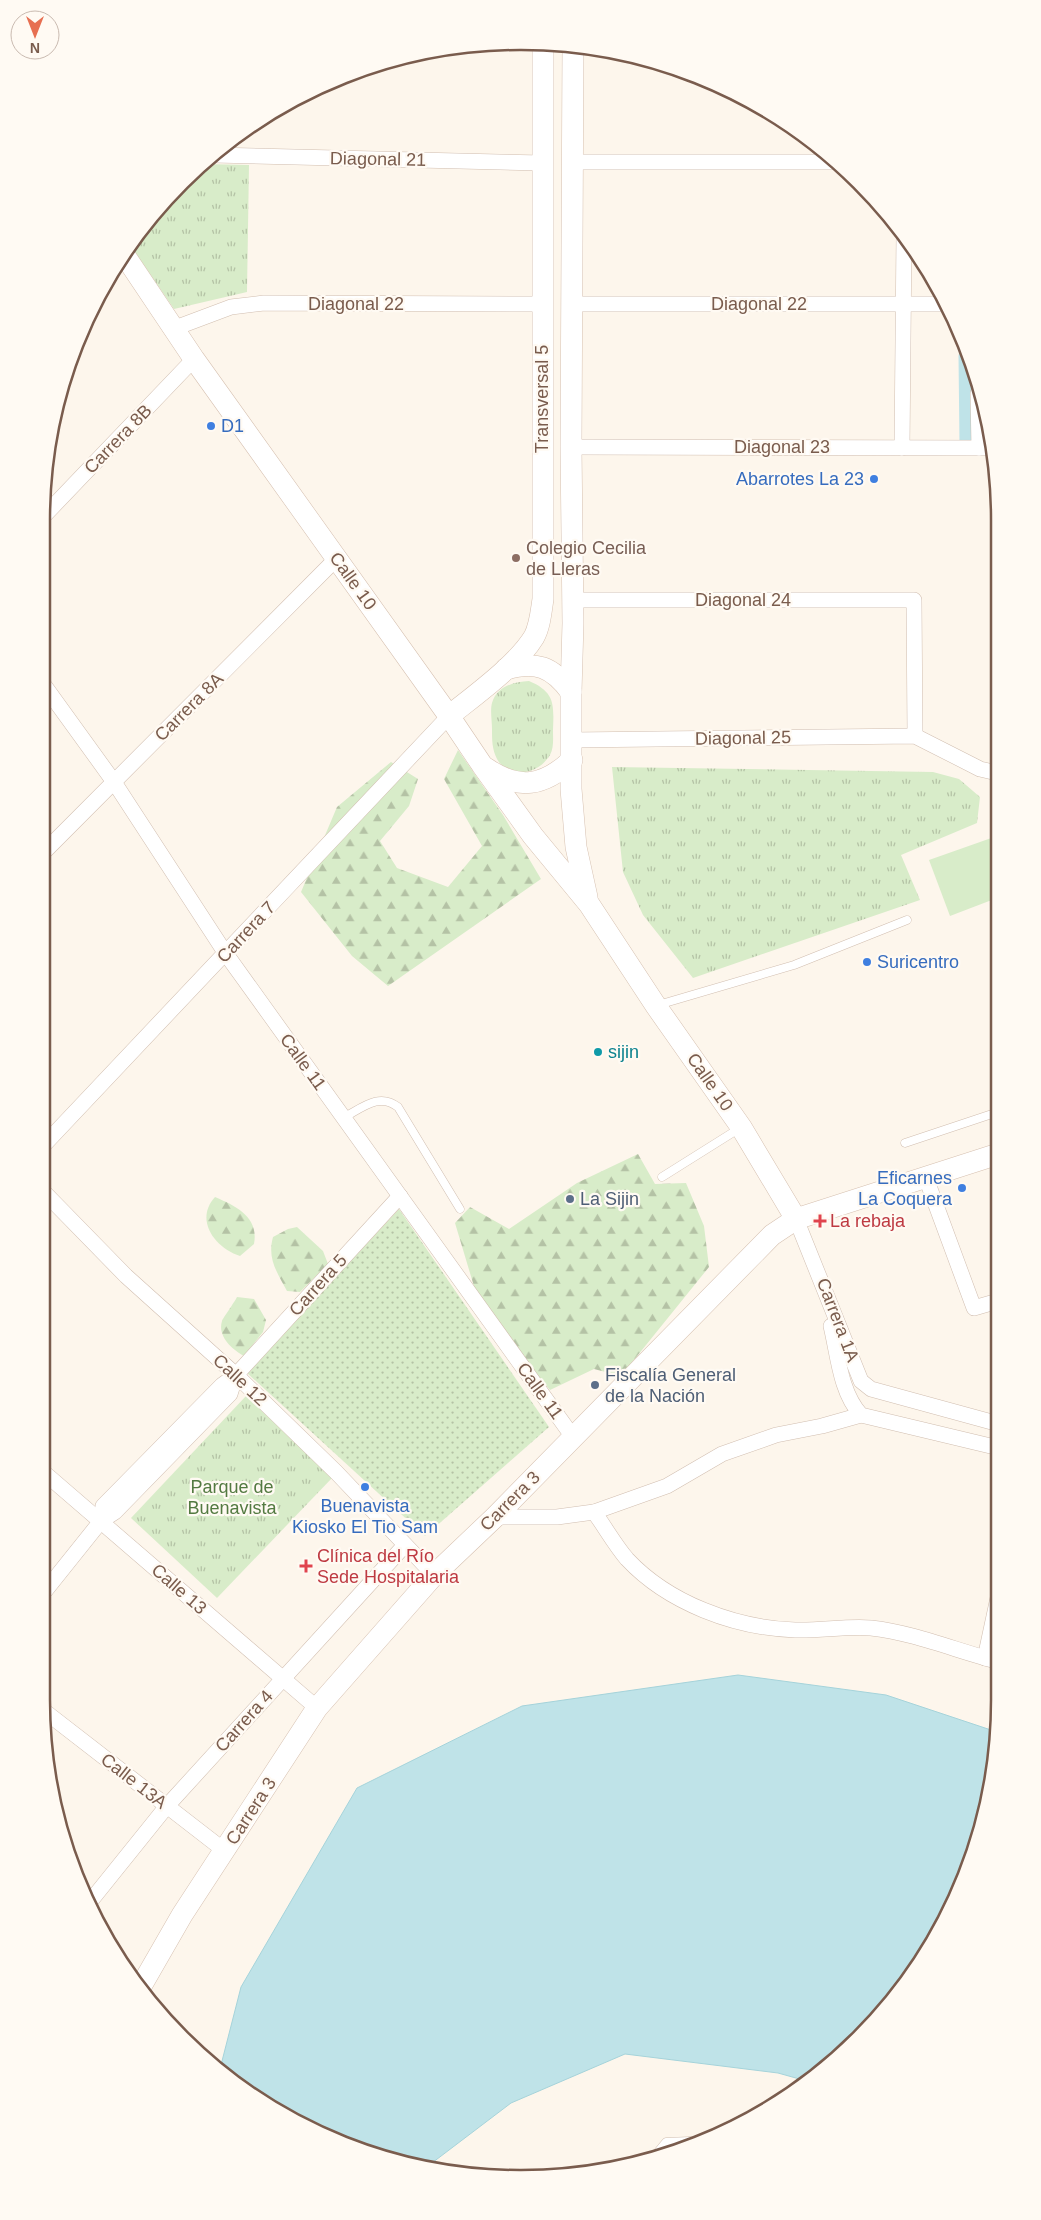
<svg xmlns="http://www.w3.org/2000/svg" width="1041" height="2220" font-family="Helvetica,sans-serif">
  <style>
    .grass { fill: url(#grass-dots) }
    .forest { fill: url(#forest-firs) }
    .park { fill: url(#park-tufts) }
    .garden { fill: #d8ecc9 }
    .water { fill: #bfe3e8; stroke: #a5d3da }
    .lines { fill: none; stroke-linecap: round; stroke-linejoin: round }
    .canal { stroke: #bfe3e8; stroke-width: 19 }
    .lane-casing { stroke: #d1beb0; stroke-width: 9 }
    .street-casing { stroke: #d1beb0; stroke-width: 16 }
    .secondary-casing { stroke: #d6c0b0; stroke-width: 22 }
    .lane { stroke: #fff; stroke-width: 8 }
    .street { stroke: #fff; stroke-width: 15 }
    .secondary { stroke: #fff; stroke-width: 21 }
    .shop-dot { fill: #3f7fe0; stroke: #fffaf3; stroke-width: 2 }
    .education-dot { fill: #8d6e63; stroke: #fffaf3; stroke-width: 2 }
    .culture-dot { fill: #0f9aa8; stroke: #fffaf3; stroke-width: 2 }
    .service-dot { fill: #5c6f8a; stroke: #fffaf3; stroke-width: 2 }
    .health-dot { fill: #e0444e; stroke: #fffaf3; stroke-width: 2 }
    .labels { text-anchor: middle; stroke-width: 4.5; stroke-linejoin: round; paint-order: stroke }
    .street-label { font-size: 18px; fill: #7a5c4d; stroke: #fffaf3 }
    .shop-label { font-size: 18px; fill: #366cbe; stroke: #fffaf3; text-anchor: start }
    .education-label { font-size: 18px; fill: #785e54; stroke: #fffaf3; text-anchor: start }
    .culture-label { font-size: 18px; fill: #0d838f; stroke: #fffaf3; text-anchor: start }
    .service-label { font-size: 18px; fill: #4e5e75; stroke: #fffaf3; text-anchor: start }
    .health-label { font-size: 18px; fill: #be3a42; stroke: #fffaf3; text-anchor: start }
    .park-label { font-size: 18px; fill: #537a41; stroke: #fffaf3 }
    .rim { fill: none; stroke: #7a5c4d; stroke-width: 2.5 }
  </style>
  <defs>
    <pattern id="grass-dots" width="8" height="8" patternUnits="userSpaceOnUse" patternTransform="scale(1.25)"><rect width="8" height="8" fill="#d8ecc9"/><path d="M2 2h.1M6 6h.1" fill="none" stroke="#b4c2a5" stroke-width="1.8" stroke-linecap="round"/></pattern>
    <pattern id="forest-firs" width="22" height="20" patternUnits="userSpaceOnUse" patternTransform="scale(1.25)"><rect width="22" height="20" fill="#d8ecc9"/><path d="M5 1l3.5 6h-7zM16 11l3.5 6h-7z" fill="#b4c2a5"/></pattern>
    <pattern id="park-tufts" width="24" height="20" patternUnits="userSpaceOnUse" patternTransform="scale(1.25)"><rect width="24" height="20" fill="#d8ecc9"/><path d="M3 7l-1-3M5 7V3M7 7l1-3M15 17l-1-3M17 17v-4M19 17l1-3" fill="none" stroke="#b4c2a5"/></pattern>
  </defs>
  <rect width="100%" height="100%" fill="#fdf6ec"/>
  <polygon class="grass" points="399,1209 549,1427 425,1536 246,1372"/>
  <g class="forest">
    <polygon points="458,750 503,815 541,879 388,986 352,956 301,892 337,807 391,762 418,779 409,806 380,841 397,868 448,887 482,846 444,779"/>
    <polygon points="638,1154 655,1184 686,1183 704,1226 709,1267 621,1376 594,1369 550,1390 529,1366 476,1293 455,1223 470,1207 509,1229 577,1183"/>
    <path d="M215 1197C236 1206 259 1217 254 1244L240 1256C215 1248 194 1220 215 1197Z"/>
    <path d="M297 1227 323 1251 328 1264 300 1292 287 1291C277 1272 267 1259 273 1237L288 1229Z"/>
    <path d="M237 1297 254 1299 266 1320 263 1332 244 1356C233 1350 217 1337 222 1321 223 1318 234 1303 237 1297Z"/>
  </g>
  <g class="park">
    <polygon points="203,164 249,165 247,292 174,309 130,245 181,182"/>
    <path d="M529 681C555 692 554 704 553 730 553 738 554 748 550 755 538 775 509 780 497 759 492 749 492 740 492 729 492 721 490 710 492 703 497 686 514 682 529 681Z"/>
    <polygon points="612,767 933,772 959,779 980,797 977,823 901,855 920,900 693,978 643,915 623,872"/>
    <polygon points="246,1396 333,1477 217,1598 131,1518"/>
  </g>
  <polygon class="garden" points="997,836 997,898 950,916 929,860"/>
  <polygon class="water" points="738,1675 886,1695 997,1732 990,1793 963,1883 881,2016 803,2080 778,2073 625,2054 511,2103 424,2169 281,2115 221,2065 241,1987 357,1788 522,1706"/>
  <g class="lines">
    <polyline class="canal" points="968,356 969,444"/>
    <g class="lane-casing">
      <g id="lane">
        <polyline points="658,1005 794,965 907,920"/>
        <path d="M343 1118C362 1108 379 1092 398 1107L460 1209"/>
        <polyline points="905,1143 998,1112"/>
        <polyline points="662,1177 740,1128"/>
        <polyline points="657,2153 666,2142 690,2141"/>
      </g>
    </g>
    <g class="street-casing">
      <g id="street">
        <polyline points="214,155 542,163"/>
        <polyline points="572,162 834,162"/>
        <polyline points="573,304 944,304"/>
        <polyline points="175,328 231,307 264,303 541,304"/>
        <polyline points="978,393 979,448"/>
        <polyline points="571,447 993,448"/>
        <polyline points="902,448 904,235"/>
        <polyline points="41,519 194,359"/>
        <polyline points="573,600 914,600 915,736"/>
        <polyline points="41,681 114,782 226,954 573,1437"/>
        <polyline points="572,740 915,736 980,769 997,773"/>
        <polyline points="41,855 336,559"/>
        <polyline points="41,1148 449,716"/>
        <polyline points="926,1178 974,1308 998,1301"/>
        <polyline points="41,1189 126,1276 236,1375 336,1472 434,1575"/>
        <polyline points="796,1219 861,1381 871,1389 999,1424"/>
        <path d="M831 1326C838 1355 840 1392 861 1415L999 1448"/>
        <polyline points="41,1470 317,1708"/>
        <path d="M594 1512C605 1527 615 1545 627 1559 668 1603 735 1628 795 1630 820 1631 846 1626 871 1628 915 1633 957 1651 1000 1662"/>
        <polyline points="495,1517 557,1517 594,1512 667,1486 722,1454 776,1435 822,1426 861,1415"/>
        <polyline points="101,1521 103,1506 222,1385 236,1375 400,1196"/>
        <polyline points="41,1596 101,1521 115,1512 230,1394 236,1375"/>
        <polyline points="985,1658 999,1593"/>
        <polyline points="43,1710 225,1851"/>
        <polyline points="89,1903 167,1806 405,1545"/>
      </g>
    </g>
    <g class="secondary-casing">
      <g id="secondary">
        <polyline points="573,46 571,447 573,623 571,692 571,789 576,847 587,897"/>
        <polyline points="123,253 194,359 449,716 482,765 533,836 589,904 656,1006 741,1127 796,1219"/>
        <path d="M506 669C536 661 552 666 571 692"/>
        <path d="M449 716C475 695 517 665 534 637 540 626 541 612 543 599V43"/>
        <path d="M486 768C519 791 544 786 572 760"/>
        <polyline points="140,1988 182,1915 317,1708 434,1575 495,1517 772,1235 796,1219 998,1154"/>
      </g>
    </g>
    <use href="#lane" class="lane"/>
    <use href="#street" class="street"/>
    <use href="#secondary" class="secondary"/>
  </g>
  <g class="shop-dot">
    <circle cx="211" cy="426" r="5"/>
    <circle cx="874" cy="479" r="5"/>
    <circle cx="867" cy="962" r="5"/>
    <circle cx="962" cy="1188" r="5"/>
    <circle cx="365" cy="1487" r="5"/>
  </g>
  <circle class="education-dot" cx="516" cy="558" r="5"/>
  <circle class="culture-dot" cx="598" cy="1052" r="5"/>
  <g class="service-dot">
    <circle cx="570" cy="1199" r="5"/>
    <circle cx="595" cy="1385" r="5"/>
  </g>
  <g class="health-dot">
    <path d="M817.5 1213.5h5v5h5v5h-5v5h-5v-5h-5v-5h5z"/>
    <path d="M303.5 1558.5h5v5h5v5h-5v5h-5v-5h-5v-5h5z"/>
  </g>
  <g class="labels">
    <g class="street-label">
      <text transform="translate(378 159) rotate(1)" y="6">Diagonal 21</text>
      <text x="356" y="310">Diagonal 22</text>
      <text x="759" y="310">Diagonal 22</text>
      <text transform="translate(542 399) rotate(-90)" y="6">Transversal 5</text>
      <text transform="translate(118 439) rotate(-46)" y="6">Carrera 8B</text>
      <text x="782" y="453">Diagonal 23</text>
      <text transform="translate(353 581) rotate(54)" y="6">Calle 10</text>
      <text x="743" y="606">Diagonal 24</text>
      <text transform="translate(189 707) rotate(-45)" y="6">Carrera 8A</text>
      <text transform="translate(743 738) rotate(-1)" y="6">Diagonal 25</text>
      <text transform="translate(246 932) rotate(-47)" y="6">Carrera 7</text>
      <text transform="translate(303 1062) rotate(54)" y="6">Calle 11</text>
      <text transform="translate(710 1082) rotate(55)" y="6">Calle 10</text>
      <text transform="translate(318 1285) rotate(-48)" y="6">Carrera 5</text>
      <text transform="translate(838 1320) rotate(69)" y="6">Carrera 1A</text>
      <text transform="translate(240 1380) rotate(43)" y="6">Calle 12</text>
      <text transform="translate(540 1391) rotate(54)" y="6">Calle 11</text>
      <text transform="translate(510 1501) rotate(-45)" y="6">Carrera 3</text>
      <text transform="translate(179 1589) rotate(41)" y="6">Calle 13</text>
      <text transform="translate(244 1721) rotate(-48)" y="6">Carrera 4</text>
      <text transform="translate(134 1781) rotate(38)" y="6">Calle 13A</text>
      <text transform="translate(251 1811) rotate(-57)" y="6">Carrera 3</text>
    </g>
    <g class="shop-label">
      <text x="221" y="432">D1</text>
      <text x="864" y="485" text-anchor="end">Abarrotes La 23</text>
      <text x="877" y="968">Suricentro</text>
      <text x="952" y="1184" text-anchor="end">Eficarnes<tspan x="952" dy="21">La Coquera</tspan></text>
      <text x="365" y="1512" text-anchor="middle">Buenavista<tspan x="365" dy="21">Kiosko El Tio Sam</tspan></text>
    </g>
    <g class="education-label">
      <text x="526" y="554">Colegio Cecilia<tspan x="526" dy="21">de Lleras</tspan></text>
    </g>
    <g class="culture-label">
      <text x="608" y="1058">sijin</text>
    </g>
    <g class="service-label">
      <text x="580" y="1205">La Sijin</text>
      <text x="605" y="1381">Fiscalía General<tspan x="605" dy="21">de la Nación</tspan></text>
    </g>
    <g class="health-label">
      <text x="830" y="1227">La rebaja</text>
      <text x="317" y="1562">Clínica del Río<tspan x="317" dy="21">Sede Hospitalaria</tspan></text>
    </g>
    <g class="park-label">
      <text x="232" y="1493">Parque de<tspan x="232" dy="21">Buenavista</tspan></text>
    </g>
  </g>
  <path d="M0 0H1041V2220H0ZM520 50H521A470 470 0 0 1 991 520V1700A470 470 0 0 1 521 2170H520A470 470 0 0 1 50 1700V520A470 470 0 0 1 520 50Z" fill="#fffaf3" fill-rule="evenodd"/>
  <path class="rim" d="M520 50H521A470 470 0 0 1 991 520V1700A470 470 0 0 1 521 2170H520A470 470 0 0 1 50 1700V520A470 470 0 0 1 520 50Z"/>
  <g transform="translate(35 35) rotate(180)"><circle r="24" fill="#fffaf3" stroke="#cabbb1"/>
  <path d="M0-4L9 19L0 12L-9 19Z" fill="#e76f51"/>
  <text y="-8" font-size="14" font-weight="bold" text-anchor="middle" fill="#7a5c4d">N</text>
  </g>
</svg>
